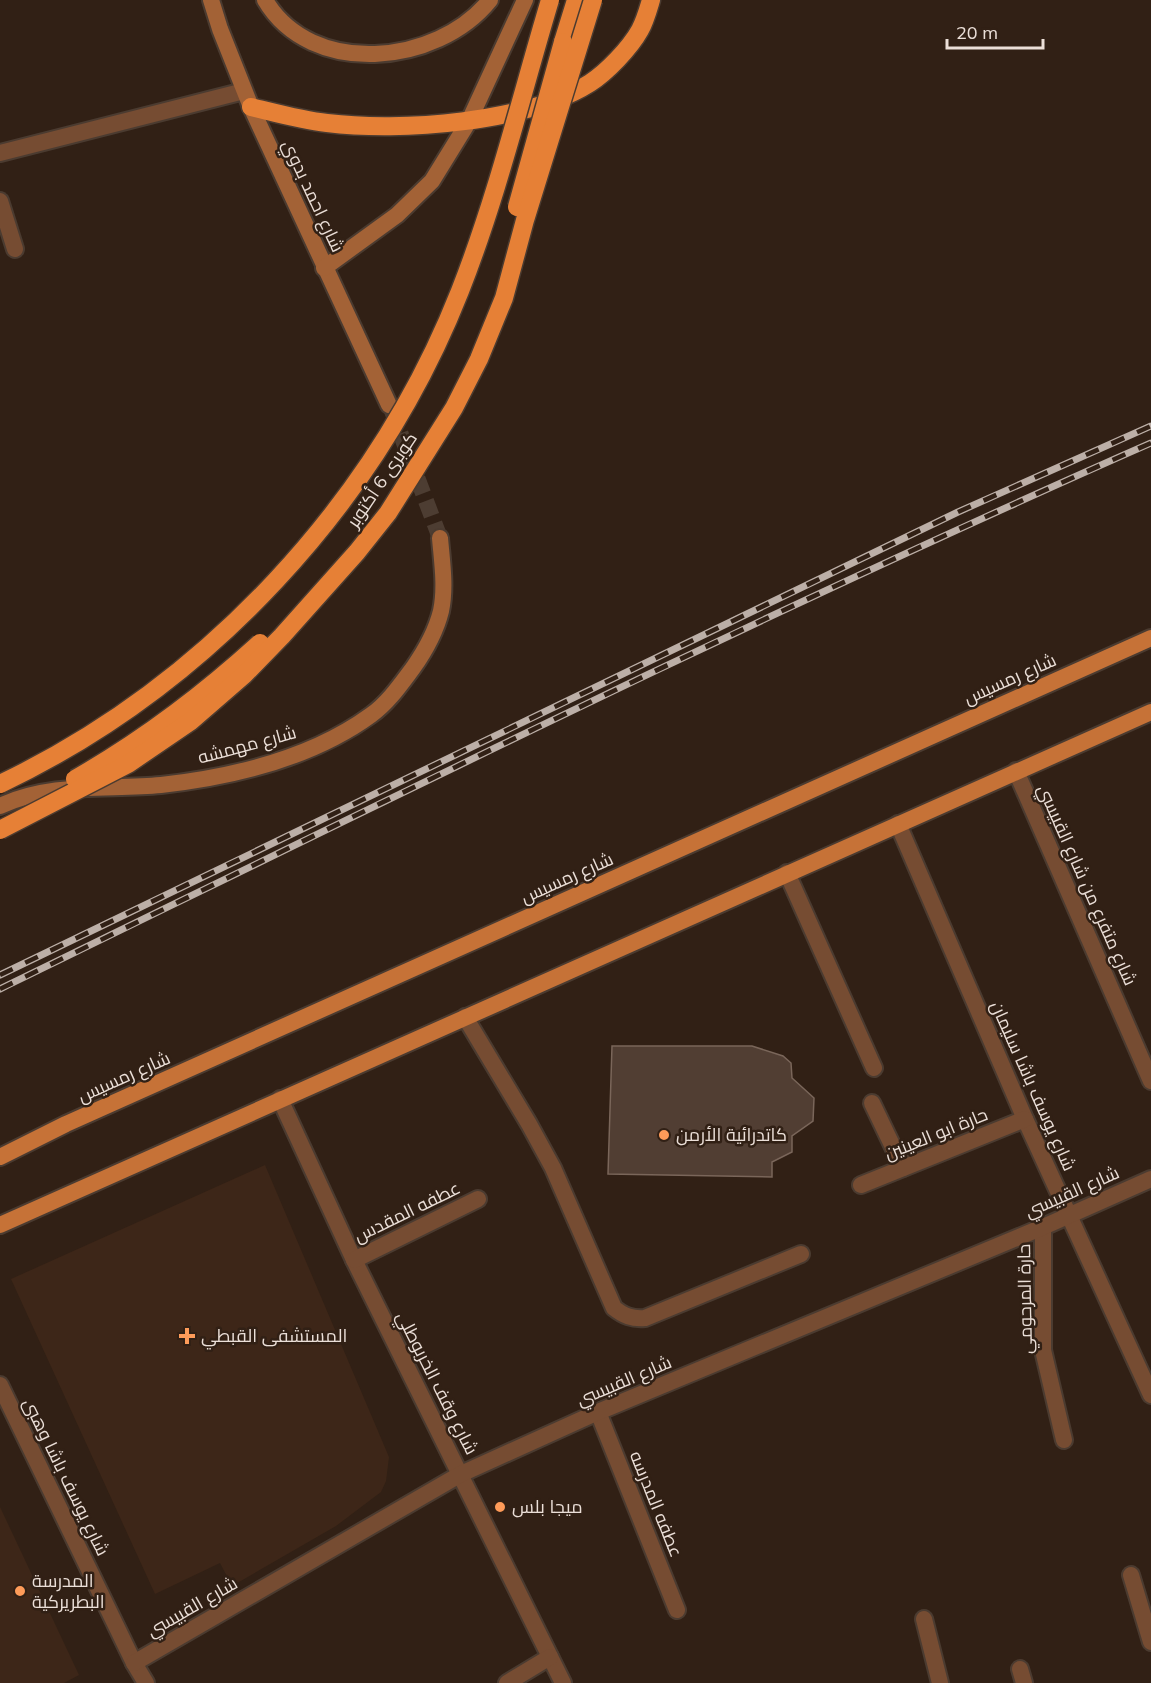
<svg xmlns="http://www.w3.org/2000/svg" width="1151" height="1683" font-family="Mulish,Cairo,sans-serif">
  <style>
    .built { fill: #3d2618 }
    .building { fill: #513e33; stroke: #7a665a; stroke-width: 1.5 }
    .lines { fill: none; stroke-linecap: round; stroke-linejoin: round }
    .secondary-tunnel { stroke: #4d3d32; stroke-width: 16; stroke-dasharray: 16 8; stroke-linecap: butt }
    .service-casing { stroke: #4b3b30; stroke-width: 20 }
    .minor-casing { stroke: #4b3b30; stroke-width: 20 }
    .secondary-casing { stroke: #4b3b30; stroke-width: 20 }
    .primary-casing { stroke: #4b3b30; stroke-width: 20 }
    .motorway-casing { stroke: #4b3b30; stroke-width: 21 }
    .service { stroke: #764c32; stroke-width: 16 }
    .minor { stroke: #764c32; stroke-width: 16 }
    .secondary { stroke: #a36236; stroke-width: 16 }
    .primary { stroke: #c67237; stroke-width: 16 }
    .motorway { stroke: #e68036; stroke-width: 18 }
    .rail-casing { stroke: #bcafa7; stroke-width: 7 }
    .rail { stroke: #312015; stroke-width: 4.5; stroke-dasharray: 14; stroke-linecap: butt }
    .motorway-bridge-casing { stroke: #4b3b30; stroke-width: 21; stroke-linecap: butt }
    .motorway-bridge { stroke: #e68036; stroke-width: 18 }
    .poi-dot { fill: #fe9b59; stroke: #312015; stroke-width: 2 }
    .labels { text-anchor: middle; stroke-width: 5; stroke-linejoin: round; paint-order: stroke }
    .street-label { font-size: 18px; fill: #ebdfd8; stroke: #312015 }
    .poi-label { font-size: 18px; fill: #ebdfd8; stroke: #312015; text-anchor: start }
  </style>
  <rect width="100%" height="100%" fill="#312015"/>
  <g class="built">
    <polygon points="265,1165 389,1457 386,1481 381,1492 336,1526 232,1586 220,1563 155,1594 11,1279"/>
    <polygon points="0,1507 79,1675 64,1683 0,1683"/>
  </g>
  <polygon class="building" points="612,1046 752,1046 783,1056 791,1063 792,1078 814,1098 813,1121 792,1136 792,1152 772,1162 772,1177 608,1174"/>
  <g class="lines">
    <polyline class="secondary-tunnel" points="392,411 440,538"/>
    <g class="service-casing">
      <g id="service">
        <polyline points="0,153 244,91"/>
        <polyline points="0,201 15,249"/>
        <polyline points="787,873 874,1068"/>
        <path d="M465 1017 529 1124 553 1168 614 1308C624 1316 632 1319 645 1318L801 1254"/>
        <polyline points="924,1619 940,1683"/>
      </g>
    </g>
    <g class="minor-casing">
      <g id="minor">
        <polyline points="1016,771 1151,1081"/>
        <polyline points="898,824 1025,1119 1151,1395"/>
        <polyline points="280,1099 354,1260 563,1683"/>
        <polyline points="872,1103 903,1168"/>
        <polyline points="861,1185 1025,1119"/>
        <polyline points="1043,1227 1043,1350 1064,1440"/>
        <polyline points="354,1260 478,1199"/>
        <polyline points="0,1385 134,1663 146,1683"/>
        <polyline points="598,1412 677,1610"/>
        <polyline points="1131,1575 1151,1642"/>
        <polyline points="134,1663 461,1474 598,1412 1043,1227 1151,1179"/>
        <polyline points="1020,1669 1024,1683"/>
        <polyline points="507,1683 550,1657"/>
      </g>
    </g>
    <g class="secondary-casing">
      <g id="secondary">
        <polyline points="211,0 220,29 251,107 389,405"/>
        <path d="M265 0C311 78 437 66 490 0"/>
        <polyline points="324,268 397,215 432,181 469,121 525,0"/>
        <path d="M0 806C51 782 107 790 161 785 233 777 312 758 371 715 388 703 401 684 413 668 425 651 436 631 441 611 446 587 442 562 440 538"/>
      </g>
    </g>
    <g class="primary-casing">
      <g id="primary">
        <polyline points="0,1157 66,1124 1151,638"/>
        <polyline points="0,1225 1151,712"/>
      </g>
    </g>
    <g class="motorway-casing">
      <g id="motorway">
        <polyline points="563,42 576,0"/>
        <path d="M251 107C276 113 301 120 327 123 400 132 527 123 590 83 607 72 630 48 640 30 645 21 648 10 651 0"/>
      </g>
    </g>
    <use href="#service" class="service"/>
    <use href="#minor" class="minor"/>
    <use href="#secondary" class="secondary"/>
    <use href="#primary" class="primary"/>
    <use href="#motorway" class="motorway"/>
    <g class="rail-casing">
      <g id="rail">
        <polyline points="0,975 958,512 1151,426"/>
        <path d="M0 989C382 803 762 614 1151 443"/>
      </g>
    </g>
    <use href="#rail" class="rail"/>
    <g class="motorway-bridge-casing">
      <g id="motorway-bridge">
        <polyline points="517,207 563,42"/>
        <path d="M75 779C142 741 203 695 260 643"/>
        <path d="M0 784C206 686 376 504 460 291 497 197 521 97 550 0"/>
        <polyline points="0,830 128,764 191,721 244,675 282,636 357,552 388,513 454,408 479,359 504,298 525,220 593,0"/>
      </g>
    </g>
    <use href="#motorway-bridge" class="motorway-bridge"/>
  </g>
  <g class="poi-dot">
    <circle cx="664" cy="1135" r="6"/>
    <path d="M184 1327h6v6h6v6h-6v6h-6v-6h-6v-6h6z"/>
    <circle cx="500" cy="1507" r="6"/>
    <circle cx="20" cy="1591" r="6"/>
  </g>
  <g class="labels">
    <g class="street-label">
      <text transform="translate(313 196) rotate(65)" y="6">شارع احمد بدوي</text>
      <text transform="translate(382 480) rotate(-56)" y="6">كوبرى 6 أكتوبر</text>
      <text transform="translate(1010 679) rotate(-24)" y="6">شارع رمسيس</text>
      <text transform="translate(247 745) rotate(-15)" y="6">شارع مهمشه</text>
      <text transform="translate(567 878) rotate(-24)" y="6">شارع رمسيس</text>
      <text transform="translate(1087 885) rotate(66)" y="6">شارع متفرع من شارع القبيسي</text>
      <text transform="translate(124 1077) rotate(-24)" y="6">شارع رمسيس</text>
      <text transform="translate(1033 1086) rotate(66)" y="6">شارع يوسف باشا سليمان</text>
      <text transform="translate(936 1134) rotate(-22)" y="6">حارة ابو العينين</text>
      <text transform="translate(1072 1192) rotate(-24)" y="6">شارع القبيسي</text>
      <text transform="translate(407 1212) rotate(-26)" y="6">عطفه المقدس</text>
      <text transform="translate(1025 1299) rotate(-91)" y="6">حارة المرحومي</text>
      <text transform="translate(624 1381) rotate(-23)" y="6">شارع القبيسي</text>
      <text transform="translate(437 1383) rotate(63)" y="6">شارع وقف الخربوطلي</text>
      <text transform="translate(66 1477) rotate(64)" y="6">شارع يوسف باشا وهبى</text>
      <text transform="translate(656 1504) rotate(68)" y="6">عطفه المدرسه</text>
      <text transform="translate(192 1607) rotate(-30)" y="6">شارع القبيسي</text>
    </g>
    <g class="poi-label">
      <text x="676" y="1141">كاتدرائية الأرمن</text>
      <text x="201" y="1342">المستشفى القبطي</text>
      <text x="512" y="1513">ميجا بلس</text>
      <text x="32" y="1587">المدرسة<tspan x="32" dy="21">البطريركية</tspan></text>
    </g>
  </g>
  <path d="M947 39v9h96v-9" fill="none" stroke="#ebdfd8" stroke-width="3"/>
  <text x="956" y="39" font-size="18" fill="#ebdfd8" stroke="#312015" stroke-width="4.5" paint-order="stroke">20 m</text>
</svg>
